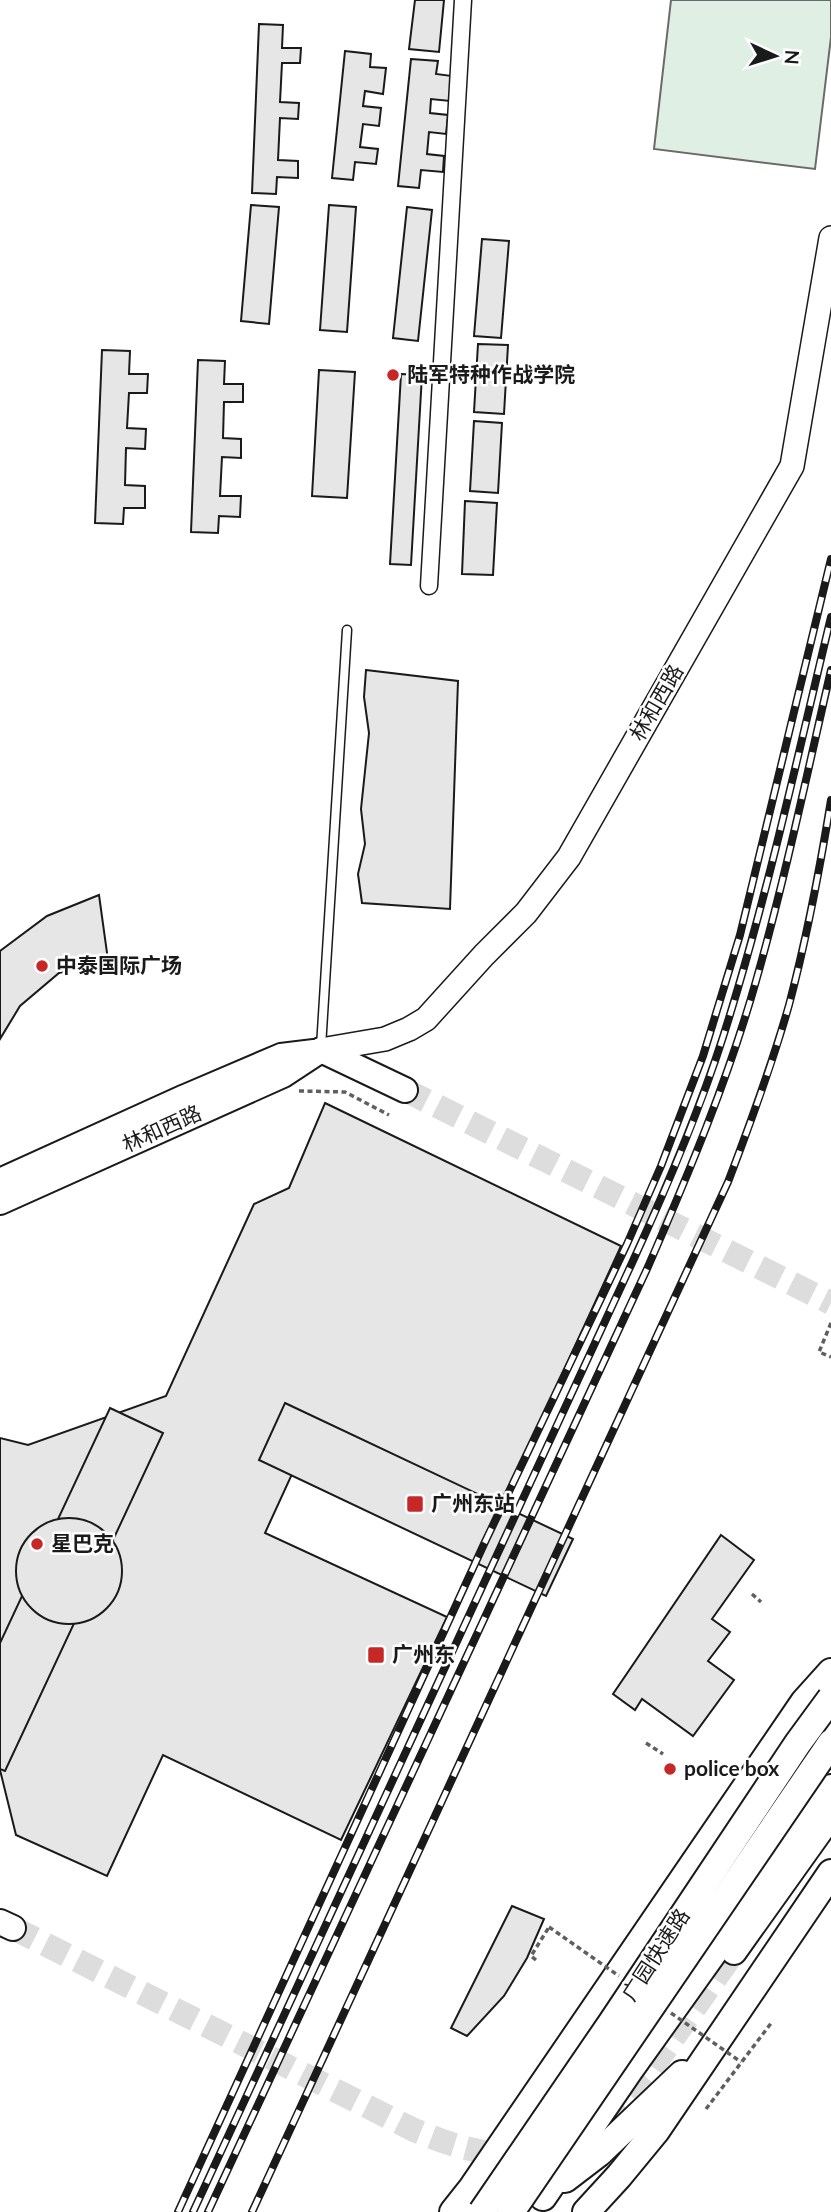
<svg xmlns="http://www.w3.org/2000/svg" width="831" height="2212" font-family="Lato,'Noto Sans SC',sans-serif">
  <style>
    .green { fill: #e0efe3; stroke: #6a6a6a; stroke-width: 2 }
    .building { fill: #e6e6e6; stroke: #1a1a1a; stroke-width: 2 }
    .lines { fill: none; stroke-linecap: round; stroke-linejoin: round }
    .primary-tunnel { stroke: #ddd; stroke-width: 24; stroke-dasharray: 24 12; stroke-linecap: butt }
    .service-casing { stroke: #1a1a1a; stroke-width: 11 }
    .minor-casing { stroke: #1a1a1a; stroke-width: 19 }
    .secondary-casing { stroke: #1a1a1a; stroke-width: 26 }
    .primary-casing { stroke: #1a1a1a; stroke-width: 28 }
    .trunk-casing { stroke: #1a1a1a; stroke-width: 30 }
    .path { stroke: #5f5f5f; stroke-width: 3.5; stroke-dasharray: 5 3.5; stroke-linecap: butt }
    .service { stroke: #fff; stroke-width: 8 }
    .minor { stroke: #fff; stroke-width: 16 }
    .secondary { stroke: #fff; stroke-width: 23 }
    .primary { stroke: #fff; stroke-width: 24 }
    .trunk { stroke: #fff; stroke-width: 26 }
    .rail-casing { stroke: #1a1a1a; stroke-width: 8 }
    .rail { stroke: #fff; stroke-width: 5; stroke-dasharray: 16; stroke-linecap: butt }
    .trunk-bridge-casing { stroke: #1a1a1a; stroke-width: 30; stroke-linecap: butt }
    .path-bridge { stroke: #5f5f5f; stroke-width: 3.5; stroke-dasharray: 5 3.5; stroke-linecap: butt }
    .trunk-bridge { stroke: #fff; stroke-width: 26 }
    .poi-dot { fill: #c62828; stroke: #fff; stroke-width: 2.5 }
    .labels { text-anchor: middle; stroke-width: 5; stroke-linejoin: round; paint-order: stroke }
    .poi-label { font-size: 21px; font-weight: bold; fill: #1a1a1a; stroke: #fff; text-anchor: start }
    .street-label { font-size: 21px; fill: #1a1a1a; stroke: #fff }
  </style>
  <rect width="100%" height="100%" fill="#fff"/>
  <polygon class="green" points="671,0 831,0 831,37 815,169 654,149"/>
  <g class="building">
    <polygon points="415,0 444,0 439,52 409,49"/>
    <polygon points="259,24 283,25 282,48 301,48 300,63 282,63 280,102 299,103 298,119 280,118 278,160 298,161 298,178 277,177 276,194 252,193"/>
    <polygon points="345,51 371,54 370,67 386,68 383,94 365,91 363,106 381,108 379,126 363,124 360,147 378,149 376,164 355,162 353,180 332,178"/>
    <polygon points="411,59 438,61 436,74 452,76 450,101 431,99 430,113 448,115 446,134 429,132 427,154 444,156 443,172 421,170 419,188 398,186"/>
    <polygon points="251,205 279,207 269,324 241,321"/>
    <polygon points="329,205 356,207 347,332 320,330"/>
    <polygon points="407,207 432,210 418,341 393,338"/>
    <polygon points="482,239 509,241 501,338 474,336"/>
    <polygon points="478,344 508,345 504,414 474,412"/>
    <polygon points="102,350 130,351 129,374 148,374 147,393 129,393 127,428 146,429 145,449 126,448 125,485 145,486 145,508 124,508 123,524 95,523"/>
    <polygon points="198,360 225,361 224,384 243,384 243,402 224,402 223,438 241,439 241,458 222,457 220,496 241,496 240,517 219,516 218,533 191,532"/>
    <polygon points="319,370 355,372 347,498 312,496"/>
    <polygon points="401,374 422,375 411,565 390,564"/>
    <polygon points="474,421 502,423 498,493 470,491"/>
    <polygon points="465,501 497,503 493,575 462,574"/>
    <polygon points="366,670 458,681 450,909 362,903 358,874 365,844 361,809 369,733 364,697"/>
    <polygon points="99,895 108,960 59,973 20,1006 0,1039 0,951 47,916"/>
    <polygon points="325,1103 621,1246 488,1535 303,1450 265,1533 447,1617 341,1840 163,1755 107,1876 16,1835 0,1770 0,1760 24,1707 6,1661 0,1662 0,1438 28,1445 166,1396 254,1204 289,1188"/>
    <polygon points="285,1403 573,1539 546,1596 259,1460"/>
    <polygon points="110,1408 163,1433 5,1771 0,1769 0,1643"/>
    <circle cx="69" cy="1571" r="53"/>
    <polygon points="721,1535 754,1560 712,1619 730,1632 708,1661 734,1680 693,1736 642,1699 635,1710 613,1694"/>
    <polygon points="512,1906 544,1919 527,1958 504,1996 467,2036 451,2028"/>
  </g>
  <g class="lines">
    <g class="primary-tunnel">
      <polyline points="405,1090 831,1303"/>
      <path d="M13 1928 414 2130C446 2143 478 2155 513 2154"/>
      <polyline points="604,2120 650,2071 734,1952"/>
    </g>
    <g class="service-casing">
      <polyline id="service" points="321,1047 347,630"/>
    </g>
    <g class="minor-casing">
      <polyline id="minor" points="429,586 463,0"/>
    </g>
    <g class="secondary-casing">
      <polyline id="secondary" points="321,1050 385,1039 409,1029 426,1019 484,955 526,913 569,857 792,466 831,238"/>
    </g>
    <g class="primary-casing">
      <g id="primary">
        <polyline points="321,1050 405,1090"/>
        <polyline points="0,1181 185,1097 281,1056 314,1052"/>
        <polyline points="0,1202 283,1075 321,1050"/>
        <polyline points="0,1922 13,1928"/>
        <polyline points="734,1952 831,1816"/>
      </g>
    </g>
    <g class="trunk-casing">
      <g id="trunk">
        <polyline points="565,2179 599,2153 682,2074"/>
        <polyline points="543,2197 629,2071 831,1788"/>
        <polyline points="453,2212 472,2188 804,1702 831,1672"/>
        <polyline points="586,2212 619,2176 656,2131 831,1873"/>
      </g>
    </g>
    <g class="path">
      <polyline points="299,1091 345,1092 389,1115"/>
      <polyline points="831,1323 819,1352 831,1357"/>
      <polyline points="752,1594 761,1602"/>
      <polyline points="646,1743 663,1754"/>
      <polyline points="536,1960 531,1956 549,1927"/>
      <polyline points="706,2109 772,2022"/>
    </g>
    <use href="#service" class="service"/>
    <use href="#minor" class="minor"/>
    <use href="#secondary" class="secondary"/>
    <use href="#primary" class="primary"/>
    <use href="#trunk" class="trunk"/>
    <g class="rail-casing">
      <g id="rail">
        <polyline points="178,2212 484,1544 627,1244 661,1166 703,1056 740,935 831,559"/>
        <path d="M193 2212 632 1263C666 1189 698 1115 723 1037 767 899 797 758 831 617"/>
        <path d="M208 2212 647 1269C688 1175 728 1080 756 981 785 879 807 774 831 670"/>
        <path d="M252 2212 728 1182C750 1124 772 1065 789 1005 807 937 820 868 831 800"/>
      </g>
    </g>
    <use href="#rail" class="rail"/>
    <g class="trunk-bridge-casing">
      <g id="trunk-bridge">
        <polyline points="482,2212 612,2022 798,1743 831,1698"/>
        <polyline points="511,2212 831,1743"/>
      </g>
    </g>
    <g class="path-bridge">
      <polyline points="549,1927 619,1976"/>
      <polyline points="671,2013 741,2062"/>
    </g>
    <use href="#trunk-bridge" class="trunk-bridge"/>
  </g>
  <g class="poi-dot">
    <circle cx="393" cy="375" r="7"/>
    <circle cx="42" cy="966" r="7"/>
    <rect x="406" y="1495" width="18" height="18" rx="3.5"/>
    <circle cx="37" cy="1544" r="7"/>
    <rect x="367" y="1646" width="18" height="18" rx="3.5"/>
    <circle cx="670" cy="1769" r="7"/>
  </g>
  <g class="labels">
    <g class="poi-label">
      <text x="407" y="382">陆军特种作战学院</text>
      <text x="56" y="973">中泰国际广场</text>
      <text x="431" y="1511">广州东站</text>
      <text x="51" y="1551">星巴克</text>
      <text x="392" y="1662">广州东</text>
      <text x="684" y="1776">police box</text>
    </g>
    <g class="street-label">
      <text transform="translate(657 703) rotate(-60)" y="7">林和西路</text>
      <text transform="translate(162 1129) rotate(-24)" y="7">林和西路</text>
      <text transform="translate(656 1955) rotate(-57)" y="7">广园快速路</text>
    </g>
  </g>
  <g transform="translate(775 56) rotate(94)" stroke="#ffffff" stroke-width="5" paint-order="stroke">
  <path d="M0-5L12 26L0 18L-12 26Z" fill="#1a1a1a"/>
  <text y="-10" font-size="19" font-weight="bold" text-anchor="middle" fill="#1a1a1a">N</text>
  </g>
</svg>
